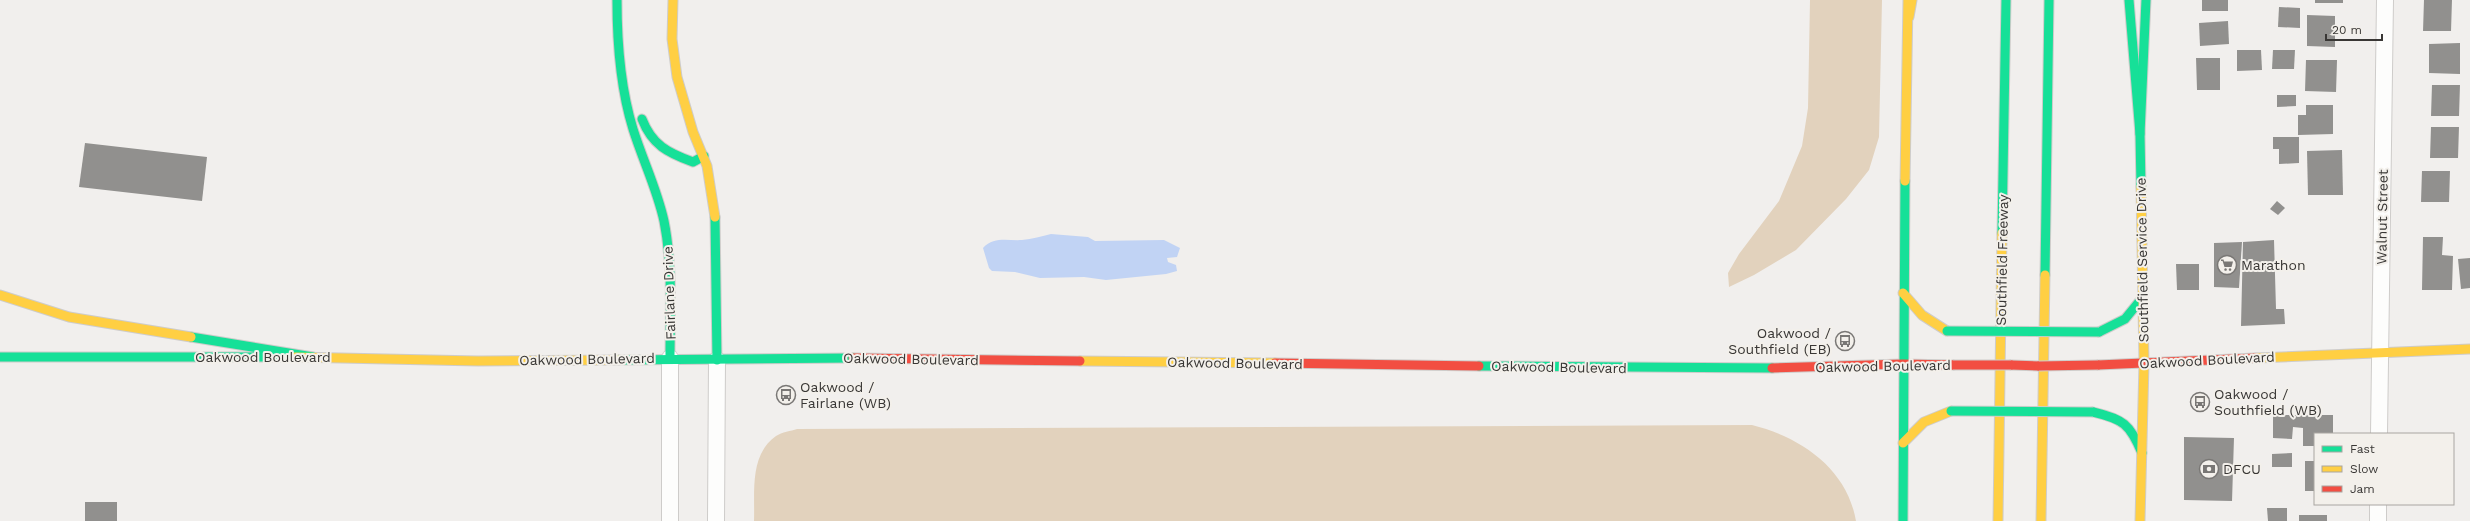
<svg xmlns="http://www.w3.org/2000/svg" width="2470" height="521" font-family="'Work Sans',sans-serif">
  <style>
    .green { fill: #e2d2bd }
    .water { fill: #c1d3f4 }
    .building { fill: #91908e }
    .lines { fill: none; stroke-linecap: round; stroke-linejoin: round }
    .street-casing { stroke: #ceccca; stroke-width: 18 }
    .fast-casing { stroke: #ceccca; stroke-width: 11 }
    .slow-casing { stroke: #ceccca; stroke-width: 11 }
    .jam-casing { stroke: #ceccca; stroke-width: 11 }
    .street { stroke: #fdfdfc; stroke-width: 16 }
    .fast { stroke: #16e098; stroke-width: 9 }
    .slow { stroke: #ffcf43; stroke-width: 9 }
    .jam { stroke: #f24e42; stroke-width: 9 }
    .fast-bridge-casing { stroke: #ceccca; stroke-width: 11; stroke-linecap: butt }
    .jam-bridge-casing { stroke: #ceccca; stroke-width: 11; stroke-linecap: butt }
    .fast-bridge { stroke: #16e098; stroke-width: 9 }
    .jam-bridge { stroke: #f24e42; stroke-width: 9 }
    .labels { text-anchor: middle; stroke-width: 4; stroke-linejoin: round; paint-order: stroke }
    .street-label { font-size: 14px; fill: #393735; stroke: #f3f0eb }
    .poi-label { font-size: 14px; fill: #393735; stroke: #f3f0eb; text-anchor: start }
  </style>
  <rect width="100%" height="100%" fill="#f1efed"/>
  <g class="green">
    <polygon points="1810,0 1882,0 1879,137 1869,170 1846,199 1796,250 1754,275 1729,287 1728,273 1739,254 1779,201 1802,146 1808,108"/>
    <path d="M1752 425C1800 437 1847 468 1856 521H754C755 492 749 455 776 436 782 432 791 431 797 429Z"/>
  </g>
  <path class="water" d="M1051 234 1088 237 1095 241 1164 240 1180 248 1177 257 1167 258 1168 262 1176 265 1177 271 1166 274 1106 280 1084 277 1040 278 1015 272 992 271 989 268 983 248C994 236 1008 241 1022 240 1032 239 1042 236 1051 234Z"/>
  <g class="building">
    <rect x="2202" y="0" width="26" height="11"/>
    <rect x="2315" y="0" width="28" height="3"/>
    <polygon points="2424,0 2452,0 2451,31 2423,31"/>
    <polygon points="2279,7 2300,8 2300,28 2278,27"/>
    <polygon points="2307,15 2335,16 2335,47 2307,46"/>
    <polygon points="2228,21 2229,44 2200,46 2199,23"/>
    <polygon points="2460,43 2460,74 2429,73 2429,44"/>
    <polygon points="2237,50 2261,50 2262,70 2237,71"/>
    <polygon points="2273,50 2295,50 2294,69 2272,69"/>
    <polygon points="2196,58 2220,58 2220,90 2197,90"/>
    <polygon points="2306,60 2337,60 2336,92 2305,91"/>
    <polygon points="2432,85 2460,85 2459,116 2431,116"/>
    <polygon points="2277,95 2296,95 2296,106 2277,107"/>
    <polygon points="2306,105 2333,105 2333,134 2298,135 2298,115 2306,115"/>
    <polygon points="2431,127 2459,127 2458,158 2430,158"/>
    <polygon points="2273,137 2299,137 2299,163 2279,164 2279,149 2273,149"/>
    <polygon points="85,143 207,157 202,201 79,187"/>
    <polygon points="2342,150 2343,195 2308,195 2307,151"/>
    <polygon points="2422,171 2450,171 2449,202 2421,202"/>
    <polygon points="2277,201 2285,208 2278,215 2270,209"/>
    <polygon points="2423,237 2443,237 2442,255 2453,256 2452,290 2422,290"/>
    <polygon points="2274,240 2276,309 2284,309 2285,324 2241,326 2243,242"/>
    <polygon points="2242,242 2239,288 2214,287 2214,243"/>
    <polygon points="2470,258 2470,288 2461,289 2458,259"/>
    <polygon points="2176,264 2199,264 2199,290 2177,290"/>
    <polygon points="2273,415 2333,415 2333,434 2315,434 2315,446 2303,446 2303,428 2293,427 2292,439 2273,438"/>
    <polygon points="2184,437 2234,438 2232,501 2184,500"/>
    <polygon points="2292,453 2292,467 2272,467 2272,454"/>
    <rect x="2305" y="461" width="10" height="30"/>
    <rect x="85" y="502" width="32" height="19"/>
    <polygon points="2267,508 2287,508 2287,521 2268,521"/>
    <rect x="2299" y="515" width="28" height="6"/>
  </g>
  <g class="lines">
    <g class="street-casing">
      <g id="street">
        <polyline points="2379,434 2385,0"/>
        <polyline points="670,521 670,358"/>
        <polyline points="716,521 717,360"/>
        <polyline points="2378,521 2378,504"/>
      </g>
    </g>
    <g class="fast-casing">
      <g id="fast">
        <path d="M617 0C617 44 620 87 633 129 643 161 657 189 664 221 673 266 670 313 670 358"/>
        <polyline points="2129,0 2140,134"/>
        <path d="M642 119C652 145 668 153 693 162L704 156"/>
        <polyline points="2141,187 2140,134 2146,0"/>
        <polyline points="715,217 717,360"/>
        <polyline points="2002,233 2006,0"/>
        <polyline points="2045,275 2049,0"/>
        <polyline points="2099,332 2125,319 2143,297"/>
        <polyline points="191,337 313,357"/>
        <polyline points="0,357 295,357"/>
        <polyline points="618,360 853,358"/>
        <polyline points="1479,366 1772,368"/>
        <path d="M2093 412C2123 419 2130 424 2142 453"/>
        <polyline points="1903,521 1905,181"/>
      </g>
    </g>
    <g class="slow-casing">
      <g id="slow">
        <polyline points="673,0 672,39 677,77 693,132 707,166 715,217"/>
        <polyline points="1909,17 1912,0"/>
        <polyline points="1905,181 1908,0"/>
        <polyline points="1903,293 1922,315 1947,331"/>
        <polyline points="0,295 69,317 191,337"/>
        <polyline points="295,357 478,361 618,360"/>
        <polyline points="2256,358 2470,349"/>
        <polyline points="1080,361 1275,363"/>
        <polyline points="1903,443 1924,422 1951,411"/>
        <polyline points="1998,521 2002,233"/>
        <polyline points="2041,521 2045,275"/>
        <polyline points="2140,521 2144,363 2141,187"/>
      </g>
    </g>
    <g class="jam-casing">
      <g id="jam">
        <polyline points="853,358 1080,361"/>
        <polyline points="1275,363 1479,366"/>
        <polyline points="2011,365 2039,366"/>
        <polyline points="2098,365 2256,358"/>
        <polyline points="1772,368 1903,364 1953,365"/>
      </g>
    </g>
    <use href="#street" class="street"/>
    <use href="#fast" class="fast"/>
    <use href="#slow" class="slow"/>
    <use href="#jam" class="jam"/>
    <g class="fast-bridge-casing">
      <g id="fast-bridge">
        <polyline points="1947,331 2099,332"/>
        <polyline points="1951,411 2093,412"/>
      </g>
    </g>
    <g class="jam-bridge-casing">
      <g id="jam-bridge">
        <polyline points="1953,365 2011,365"/>
        <polyline points="2039,366 2098,365"/>
      </g>
    </g>
    <use href="#fast-bridge" class="fast-bridge"/>
    <use href="#jam-bridge" class="jam-bridge"/>
  </g>
  <defs>
    <g id="supermarket-ring" transform="scale(1)"><circle r="9.5" fill="#f3f0eb" stroke="#797775" stroke-width="1.5"/><path d="M-6-5.5h2.5l.6 2H6L4.5 2H-2.5L-4.4-4H-6ZM-1.5 3.2a1.3 1.3 0 1 0 .1 0ZM3 3.2a1.3 1.3 0 1 0 .1 0Z" fill="#797775"/></g>
    <g id="bus-ring" transform="scale(1)"><circle r="9.5" fill="#f3f0eb" stroke="#797775" stroke-width="1.5"/><path d="M-5-6H5V4H4V6H2V4H-2V6H-4V4H-5ZM-3.5-4V0h7V-4ZM-3.5 1.2v1.5H-2V1.2ZM2 1.2v1.5H3.5V1.2Z" fill="#797775"/></g>
    <g id="bank-ring" transform="scale(1)"><circle r="9.5" fill="#f3f0eb" stroke="#797775" stroke-width="1.5"/><path d="M-6-4H6V4H-6ZM0-2.3a2.3 2.3 0 1 0 0 4.6a2.3 2.3 0 1 0 0-4.6Z" fill="#797775"/></g>
  </defs>
  <g fill-rule="evenodd">
    <use href="#supermarket-ring" x="2227" y="265"/>
    <use href="#bus-ring" x="1845" y="341"/>
    <use href="#bus-ring" x="786" y="395"/>
    <use href="#bus-ring" x="2200" y="402"/>
    <use href="#bank-ring" x="2209" y="469"/>
  </g>
  <g class="labels">
    <g class="street-label">
      <text transform="translate(2382 217) rotate(-89)" y="5">Walnut Street</text>
      <text transform="translate(2002 260) rotate(-89)" y="5">Southfield Freeway</text>
      <text transform="translate(2142 260) rotate(-91)" y="5">Southfield Service Drive</text>
      <text transform="translate(669 293) rotate(-92)" y="5">Fairlane Drive</text>
      <text x="263" y="362">Oakwood Boulevard</text>
      <text transform="translate(587 359) rotate(-1)" y="5">Oakwood Boulevard</text>
      <text transform="translate(911 359) rotate(1)" y="5">Oakwood Boulevard</text>
      <text transform="translate(2207 360) rotate(-3)" y="5">Oakwood Boulevard</text>
      <text transform="translate(1235 363) rotate(1)" y="5">Oakwood Boulevard</text>
      <text transform="translate(1883 366) rotate(-1)" y="5">Oakwood Boulevard</text>
      <text transform="translate(1559 367) rotate(1)" y="5">Oakwood Boulevard</text>
    </g>
    <g class="poi-label">
      <text x="2241" y="270">Marathon</text>
      <text x="1831" y="338" text-anchor="end">Oakwood /<tspan x="1831" dy="16">Southfield (EB)</tspan></text>
      <text x="800" y="392">Oakwood /<tspan x="800" dy="16">Fairlane (WB)</tspan></text>
      <text x="2214" y="399">Oakwood /<tspan x="2214" dy="16">Southfield (WB)</tspan></text>
      <text x="2223" y="474">DFCU</text>
    </g>
  </g>
  <rect x="2314" y="433" width="140" height="72" fill="#f3f0eb" stroke="#a9a6a2"/>
  <rect x="2322" y="446" width="20" height="6" fill="#16e098" stroke="#a9a6a2"/>
  <text x="2350" y="453" font-size="12" fill="#393735">Fast</text>
  <rect x="2322" y="466" width="20" height="6" fill="#ffcf43" stroke="#a9a6a2"/>
  <text x="2350" y="473" font-size="12" fill="#393735">Slow</text>
  <rect x="2322" y="486" width="20" height="6" fill="#f24e42" stroke="#a9a6a2"/>
  <text x="2350" y="493" font-size="12" fill="#393735">Jam</text>
  <path d="M2326 34v6h56v-6" fill="none" stroke="#393735" stroke-width="2"/>
  <text x="2332" y="34" font-size="12" fill="#393735" stroke="#f3f0eb" stroke-width="3" paint-order="stroke">20 m</text>
</svg>
